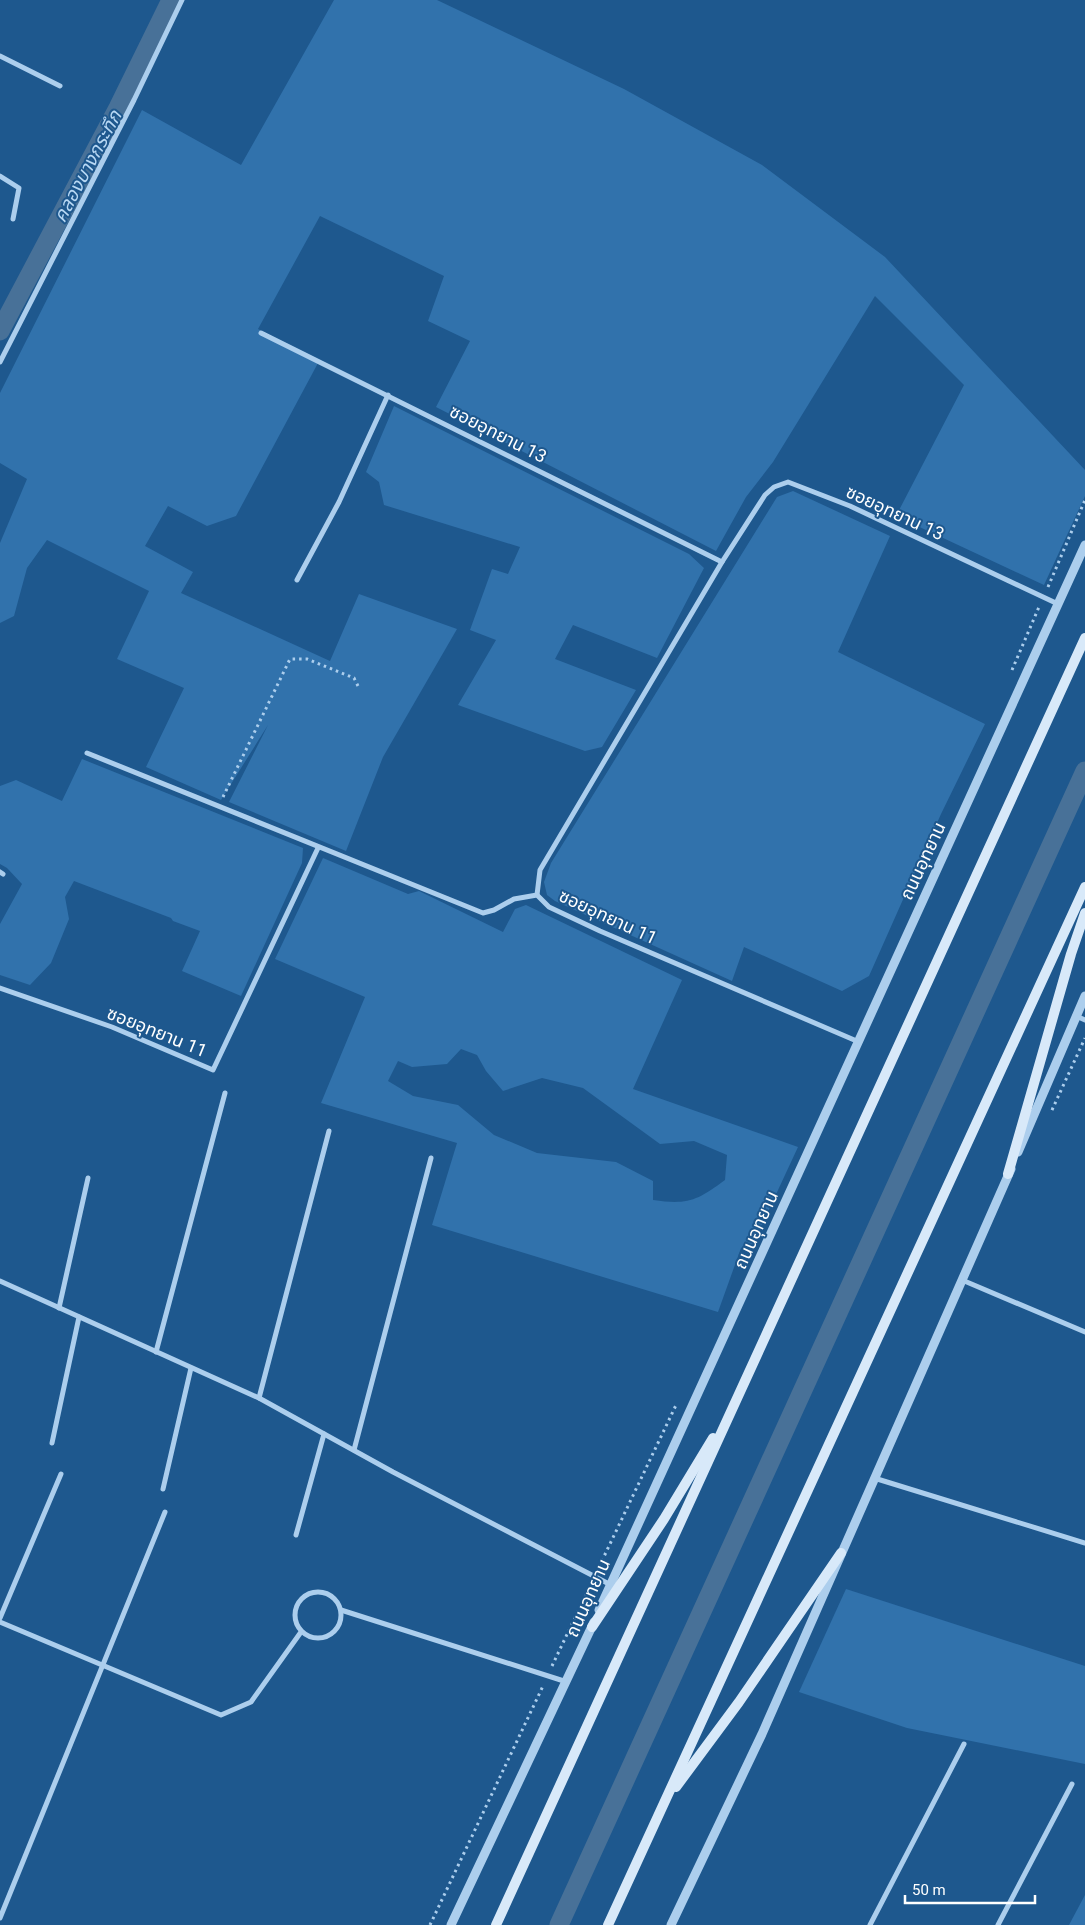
<svg xmlns="http://www.w3.org/2000/svg" width="1085" height="1925" font-family="Roboto,'Noto Sans Thai',sans-serif">
  <style>
    .green { fill: #3172ac; fill-rule: evenodd }
    .lines { fill: none; stroke-linecap: round; stroke-linejoin: round }
    .canal { stroke: #487198; stroke-width: 19 }
    .path { stroke: #acceed; stroke-width: 3; stroke-dasharray: 2.5 4; stroke-linecap: butt }
    .minor { stroke: #acceed; stroke-width: 5 }
    .tertiary { stroke: #acceed; stroke-width: 9 }
    .secondary { stroke: #d8e9f9; stroke-width: 10 }
    .labels { text-anchor: middle; stroke-width: 4; stroke-linejoin: round; paint-order: stroke }
    .street-label { font-size: 18px; fill: #fff; stroke: #1e588e }
    .water-label { font-size: 19px; font-style: italic; fill: #b8d8f4; stroke: #1e588e }
  </style>
  <rect width="100%" height="100%" fill="#1e588e"/>
  <g class="green">
    <polygon points="334,0 437,0 624,89 762,165 885,257 1085,470 1085,496 1044,585 896,516 964,385 875,296 773,462 746,497 716,551 436,407 470,341 428,321 444,276 320,216 258,329 318,363 236,516 207,526 168,506 145,546 193,572 181,593 330,661 359,594 457,629 383,757 346,851 229,802 268,725 221,800 146,767 184,688 117,659 149,591 47,540 27,568 14,616 0,623 0,543 27,479 0,463 0,393 142,110 241,165"/>
    <polygon points="394,406 689,554 704,568 657,658 573,625 555,659 636,690 602,747 585,751 458,705 496,640 470,630 492,569 508,574 520,547 384,505 379,482 366,472"/>
    <polygon points="793,491 890,536 838,652 985,724 941,814 869,976 842,991 744,947 732,981 555,901 547,895 544,882 551,863 777,497"/>
    <polygon points="82,759 303,848 302,863 241,996 182,971 200,931 173,921 171,918 74,881 65,897 69,919 51,963 30,985 0,975 0,924 22,884 7,868 0,864 0,786 16,780 62,801"/>
    <path d="M323 858 408 894 419 891 503 932 515 909 526 905 682 980 633 1089 798 1147 753 1244 741 1248 718 1312 432 1225 457 1143 321 1103 365 997 275 959ZM461 1049 477 1055 486 1071 503 1091 542 1078 583 1088 660 1144 694 1141 727 1155 725 1180C697 1201 687 1205 653 1200V1181L616 1162 537 1153 494 1135 458 1105 413 1096 388 1081 398 1061 412 1067 447 1064Z"/>
    <polygon points="846,1589 1085,1666 1085,1764 907,1728 799,1692"/>
    <polygon points="1085,1895 1085,1925 1069,1925"/>
  </g>
  <g class="lines">
    <g class="canal">
      <polyline points="0,331 118,108 171,0"/>
      <polyline points="559,1925 1085,771"/>
    </g>
    <g class="path">
      <polyline points="1048,587 1085,500"/>
      <polyline points="1012,670 1039,607"/>
      <polyline points="223,797 290,659 307,659 354,678 358,686"/>
      <polyline points="1052,1110 1085,1038"/>
      <polyline points="599,1567 677,1403"/>
      <polyline points="552,1666 590,1586"/>
      <polyline points="430,1925 543,1686"/>
    </g>
    <g class="minor">
      <polyline points="0,56 60,86"/>
      <polyline points="0,176 19,188 13,219"/>
      <polyline points="261,333 722,562"/>
      <polyline points="0,362 134,100 182,0"/>
      <polyline points="297,580 339,502 388,395"/>
      <polyline points="87,753 483,913 494,910 514,899 537,895 549,907 600,931 859,1042"/>
      <polyline points="0,872 3,874"/>
      <polyline points="537,895 540,870 722,562 765,495 774,487 788,482 850,506 1058,604"/>
      <polyline points="0,988 112,1027 213,1070 318,848"/>
      <polyline points="1076,1016 1085,1020"/>
      <polyline points="962,1280 1085,1332"/>
      <polyline points="0,1281 259,1398 393,1472 611,1585"/>
      <polyline points="59,1308 88,1178"/>
      <polyline points="156,1352 225,1093"/>
      <polyline points="259,1398 329,1131"/>
      <polyline points="52,1443 79,1317"/>
      <polyline points="354,1450 431,1158"/>
      <polyline points="874,1478 1085,1543"/>
      <polyline points="163,1489 191,1368"/>
      <polyline points="296,1535 324,1434"/>
      <circle cx="318" cy="1615" r="23"/>
      <polyline points="341,1610 567,1682"/>
      <polyline points="0,1618 61,1474"/>
      <polyline points="0,1622 221,1715 251,1702 301,1632"/>
      <polyline points="0,1918 165,1512"/>
      <polyline points="870,1925 964,1744"/>
      <polyline points="998,1925 1072,1784"/>
    </g>
    <g class="tertiary">
      <polyline points="1018,1152 1085,996"/>
      <polyline points="599,1610 1085,545"/>
      <polyline points="451,1925 594,1622"/>
      <polyline points="671,1925 762,1734 1011,1169"/>
    </g>
    <g class="secondary">
      <polyline points="1008,1174 1071,954 1085,913"/>
      <polyline points="592,1627 664,1519 713,1438"/>
      <polyline points="676,1787 739,1702 841,1553"/>
      <polyline points="496,1925 1085,638"/>
      <polyline points="608,1925 1085,887"/>
    </g>
  </g>
  <g class="labels">
    <g class="street-label">
      <text transform="translate(498 434) rotate(27)" y="6">ซอยอุทยาน 13</text>
      <text transform="translate(895 513) rotate(25)" y="6">ซอยอุทยาน 13</text>
      <text transform="translate(923 861) rotate(-65)" y="6">ถนนอุทยาน</text>
      <text transform="translate(608 917) rotate(25)" y="6">ซอยอุทยาน 11</text>
      <text transform="translate(157 1032) rotate(22)" y="6">ซอยอุทยาน 11</text>
      <text transform="translate(756 1230) rotate(-66)" y="6">ถนนอุทยาน</text>
      <text transform="translate(588 1598) rotate(-66)" y="6">ถนนอุทยาน</text>
    </g>
    <g class="water-label">
      <text transform="translate(87 166) rotate(-62)" y="7">คลองบางกระทึก</text>
    </g>
  </g>
  <path d="M905 1895v8h130v-8" fill="none" stroke="#ffffff" stroke-width="2.5"/>
  <text x="912" y="1895" font-size="15" fill="#ffffff" stroke="#1e588e" stroke-width="4" paint-order="stroke">50 m</text>
</svg>
